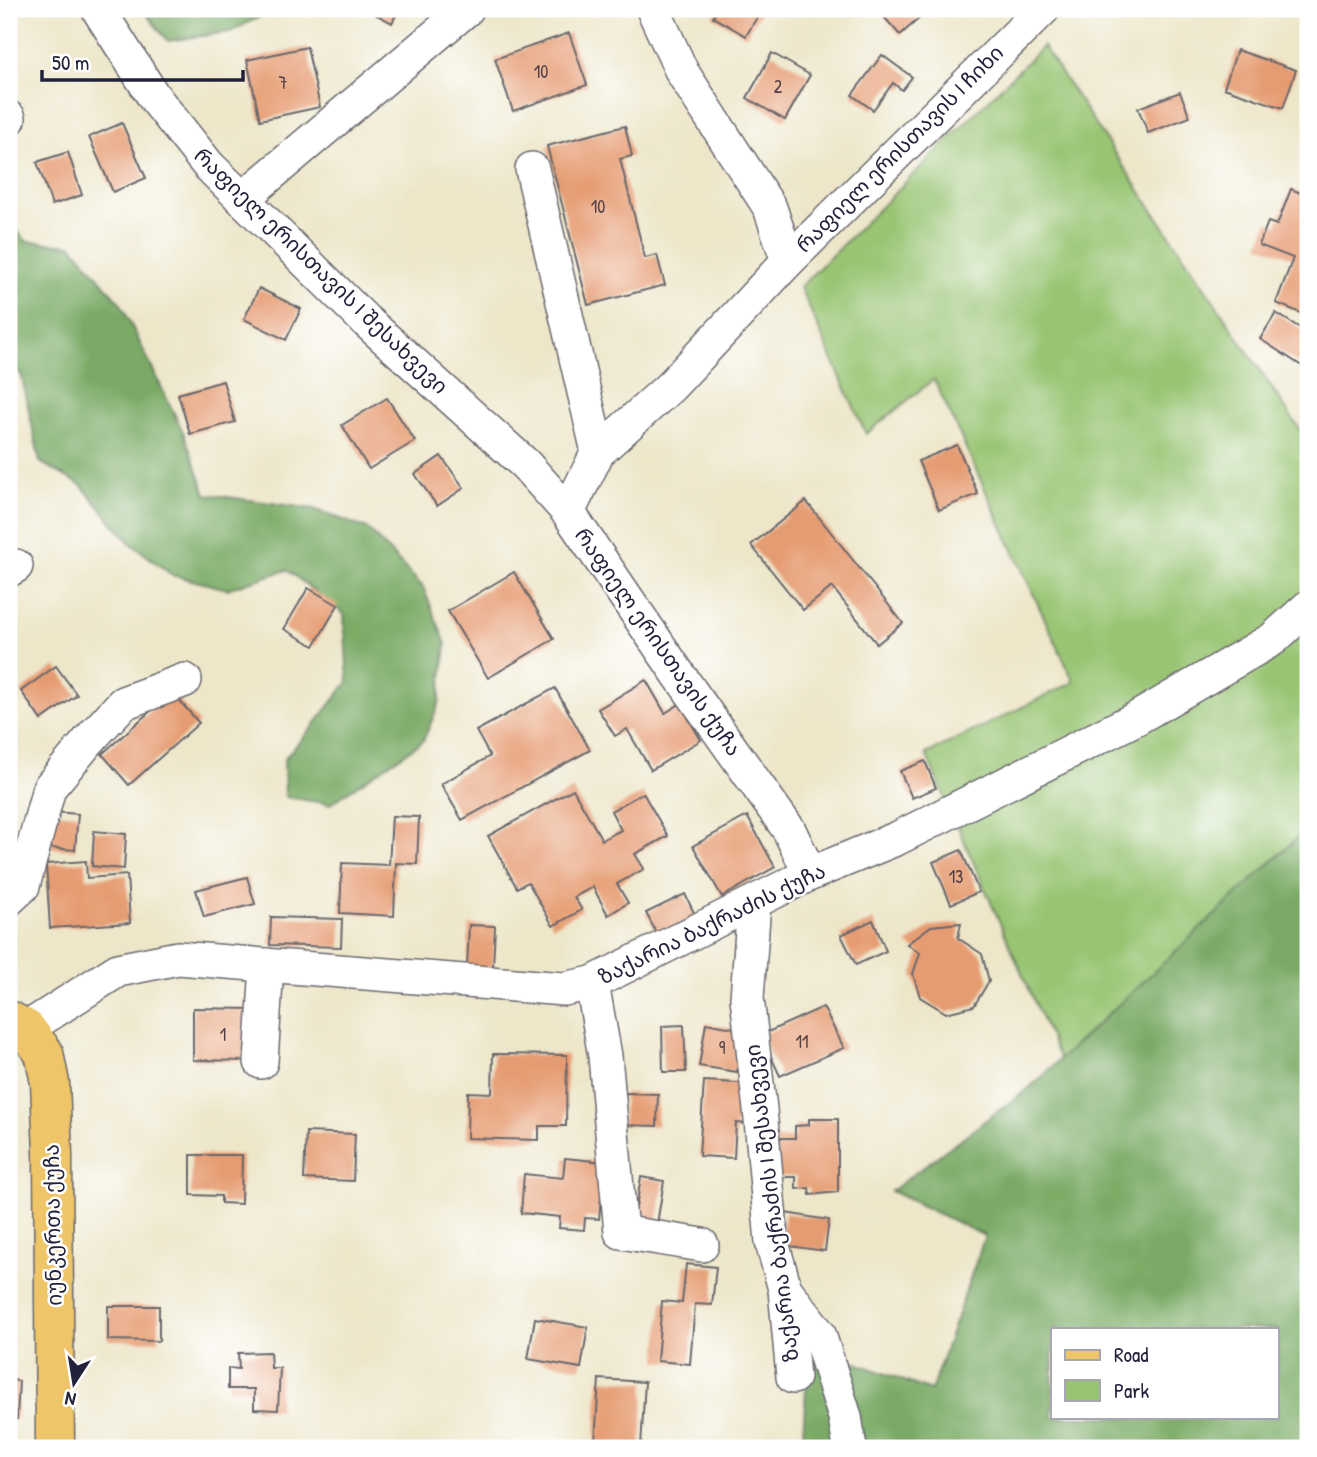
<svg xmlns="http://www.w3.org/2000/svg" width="1317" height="1457" font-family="'Patrick Hand','Noto Sans Georgian',sans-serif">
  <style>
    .green { fill: #99c573; stroke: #5e7457; stroke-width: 2 }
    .forest { fill: #7aaa65; stroke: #4e6650; stroke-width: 2; fill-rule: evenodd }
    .building { fill: #e69c72 }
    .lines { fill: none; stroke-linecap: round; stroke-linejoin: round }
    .minor-casing { stroke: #69676d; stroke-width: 36 }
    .major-casing { stroke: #69676d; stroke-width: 41 }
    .minor { stroke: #fff; stroke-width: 33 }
    .major { stroke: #eec569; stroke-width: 38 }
    .labels { text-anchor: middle; stroke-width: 5; stroke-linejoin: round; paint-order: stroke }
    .number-label { font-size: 18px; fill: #534049 }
    .street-label { font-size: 21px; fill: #22223b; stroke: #fff }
  </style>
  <rect width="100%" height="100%" fill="#fff"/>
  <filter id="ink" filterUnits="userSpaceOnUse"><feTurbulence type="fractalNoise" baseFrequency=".0143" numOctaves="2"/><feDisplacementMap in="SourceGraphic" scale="14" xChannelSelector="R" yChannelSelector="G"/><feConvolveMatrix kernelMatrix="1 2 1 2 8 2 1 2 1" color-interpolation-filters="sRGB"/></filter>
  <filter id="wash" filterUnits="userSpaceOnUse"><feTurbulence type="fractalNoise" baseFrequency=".00686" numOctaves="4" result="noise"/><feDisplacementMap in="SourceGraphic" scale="28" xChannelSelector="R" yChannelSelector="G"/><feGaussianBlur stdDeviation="1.57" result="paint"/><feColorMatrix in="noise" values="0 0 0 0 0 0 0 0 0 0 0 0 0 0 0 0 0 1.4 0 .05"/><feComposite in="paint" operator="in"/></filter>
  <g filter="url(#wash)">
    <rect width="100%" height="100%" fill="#ede6c9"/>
    <polygon class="green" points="1043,46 1302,433 1308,435 1308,828 1060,1060 926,754 1074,682 934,379 866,434 800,287"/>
    <g class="forest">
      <polygon points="142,9 275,9 230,32 168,41"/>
      <polygon points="9,222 26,241 72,245 121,304 184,434 206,494 314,509 368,529 423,587 446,644 439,704 423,741 330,804 285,797 284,759 311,729 348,682 344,614 287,570 227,589 172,575 129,542 82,486 40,462 21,373 9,371"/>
      <path d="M1308 828V1448H802L809 1345 931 1391 985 1236 891 1191 1029 1088ZM1053 1329H1277V1417H1053Z"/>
    </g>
    <g id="blocks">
      <g class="building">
        <polygon points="366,9 399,9 392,23"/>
        <polygon points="718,9 762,9 746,36 713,17"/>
        <polygon points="877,9 930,9 900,35"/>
        <polygon points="569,33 587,85 513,111 495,59"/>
        <polygon points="307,47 320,107 260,120 247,60"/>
        <polygon points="1237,50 1296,70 1283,108 1224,88"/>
        <polygon points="772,53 810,75 785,120 747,98"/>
        <polygon points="882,55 912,77 902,90 893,83 873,110 852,95"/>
        <polygon points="1180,92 1190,117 1148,133 1138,108"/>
        <polygon points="122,123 146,178 113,192 89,137"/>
        <polygon points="625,126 632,156 620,159 645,258 657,255 665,285 588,305 547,146"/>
        <polygon points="68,152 82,195 52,205 37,162"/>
        <polygon points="1291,189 1308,196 1308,316 1276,303 1293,258 1259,245 1268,222 1277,225"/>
        <polygon points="259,288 301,309 286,340 244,319"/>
        <polygon points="1276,313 1308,333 1308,370 1260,339"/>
        <polygon points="223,381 235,422 190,434 178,394"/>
        <polygon points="387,398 415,441 369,469 342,425"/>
        <polygon points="957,445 978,494 939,510 918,461"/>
        <polygon points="441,456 464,488 437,506 415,474"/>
        <polygon points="806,501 903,623 877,644 832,587 803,610 751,545"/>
        <polygon points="514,572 554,639 488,678 448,611"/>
        <polygon points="308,588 338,605 314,646 284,629"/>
        <polygon points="56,666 77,695 41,720 21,691"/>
        <polygon points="646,680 665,713 680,704 701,740 651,770 627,729 615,736 598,709"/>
        <polygon points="555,688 590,750 462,820 441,784 490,756 476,731"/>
        <polygon points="172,692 199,723 129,785 102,754"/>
        <polygon points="925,761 936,788 912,798 900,771"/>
        <polygon points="573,789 602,840 621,830 611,811 643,793 668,836 635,854 644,869 617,884 628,903 608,915 593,887 574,897 582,910 553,926 528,882 517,888 488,836"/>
        <polygon points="54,812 78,814 75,850 51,848"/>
        <polygon points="392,816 419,817 417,864 396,863 394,916 340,913 342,863 389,865"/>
        <polygon points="747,816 775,867 722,897 693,846"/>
        <polygon points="94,831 126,834 124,869 92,866"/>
        <polygon points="961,850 979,892 951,904 933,862"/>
        <polygon points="86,861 87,878 127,875 130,923 50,928 46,864"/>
        <polygon points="247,877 255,904 204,917 196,890"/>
        <polygon points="685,894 697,919 659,938 646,913"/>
        <polygon points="271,917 342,919 341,947 270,945"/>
        <polygon points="873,920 886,951 856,965 841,935"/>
        <polygon points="961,923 958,938 982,954 989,981 974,1006 946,1013 920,997 913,974 920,953 907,944 931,926"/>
        <polygon points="469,925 495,926 493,968 467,967"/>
        <polygon points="823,1007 844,1048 780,1076 761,1035"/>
        <polygon points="193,1008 253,1009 253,1061 193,1060"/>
        <polygon points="706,1023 744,1030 737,1072 699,1066"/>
        <polygon points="684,1025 686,1072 663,1072 662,1026"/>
        <polygon points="493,1054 567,1055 566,1126 539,1126 539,1140 467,1138 468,1092 492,1093"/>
        <polygon points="704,1081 753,1084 751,1124 736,1123 734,1158 699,1156"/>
        <polygon points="624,1093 658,1094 657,1126 623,1125"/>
        <polygon points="809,1119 838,1119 838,1192 810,1195 809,1188 796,1189 796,1177 775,1177 773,1138 795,1138 795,1126 809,1125"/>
        <polygon points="306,1132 355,1134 353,1181 304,1179"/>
        <polygon points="191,1155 242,1155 241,1204 221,1203 221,1196 191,1195"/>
        <polygon points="565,1158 604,1162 599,1219 585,1218 584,1230 559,1228 560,1217 521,1213 524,1174 563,1178"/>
        <polygon points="641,1177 664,1181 657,1224 634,1220"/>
        <polygon points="785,1213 829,1220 825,1251 780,1245"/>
        <polygon points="686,1264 716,1267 712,1305 695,1304 690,1364 657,1361 662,1301 682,1303"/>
        <polygon points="108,1306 159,1306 159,1341 108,1340"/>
        <polygon points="535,1318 588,1327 581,1368 528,1359"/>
        <polygon points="270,1352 271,1368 280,1368 278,1410 254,1409 254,1389 228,1389 228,1368 239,1369 238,1353"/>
        <polygon points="599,1379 645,1382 641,1446 595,1443"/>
        <polygon points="9,1380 19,1381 17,1419 9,1418"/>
      </g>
    </g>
  </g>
  <g filter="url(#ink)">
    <use href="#blocks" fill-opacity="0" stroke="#69676d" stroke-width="2"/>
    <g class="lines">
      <g class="minor-casing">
        <g id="minor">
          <polyline points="98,9 154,97 208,165 365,320 525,464 568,512 679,675 789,830 810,874"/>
          <polyline points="653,9 682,72 770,208 788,261"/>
          <polyline points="9,118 9,119"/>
          <polyline points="532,169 598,452"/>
          <polyline points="242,199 467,9"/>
          <polyline points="568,512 598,452 671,386 788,261 1043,9"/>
          <polyline points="9,570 16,566"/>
          <polyline points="9,899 23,886 49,788 90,739 123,703 185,680"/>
          <polyline points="754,903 747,998 760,1109 772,1242 785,1289 793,1377"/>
          <polyline points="592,983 605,1056 621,1232 702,1245"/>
          <polyline points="9,1038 26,1029 118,970 178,958 564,989 592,983 810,874 898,838 1137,718 1273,639 1308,607"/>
          <polyline points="261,1062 267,965"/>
          <polyline points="785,1289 819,1334 845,1417 850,1448"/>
        </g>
      </g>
      <g class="major-casing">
        <polyline id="major" points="9,1020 26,1029 44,1053 50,1083 53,1154 55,1448"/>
      </g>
      <use href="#minor" class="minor"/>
      <use href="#major" class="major"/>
    </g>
  </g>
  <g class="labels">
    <g class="number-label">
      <text x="541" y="78">10</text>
      <text x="283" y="89">7</text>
      <text x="778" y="93">2</text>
      <text x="598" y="213">10</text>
      <text x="956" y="883">13</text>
      <text x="223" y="1041">1</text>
      <text x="802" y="1048">11</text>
      <text x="722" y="1054">9</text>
    </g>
    <g class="street-label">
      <text transform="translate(900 149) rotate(-45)" y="7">რაფიელ ერისთავის I ჩიხი</text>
      <text transform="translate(321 271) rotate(44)" y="7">რაფიელ ერისთავის I შესახვევი</text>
      <text transform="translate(658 642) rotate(55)" y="7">რაფიელ ერისთავის ქუჩა</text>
      <text transform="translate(712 924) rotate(-26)" y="7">ზაქარია ბაქრაძის ქუჩა</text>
      <text transform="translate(772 1203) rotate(-97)" y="7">ზაქარია ბაქრაძის I შესახვევი</text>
      <text transform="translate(53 1225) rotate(-91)" y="7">იუნკერთა ქუჩა</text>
    </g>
  </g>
  <rect width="1317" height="1457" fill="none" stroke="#fff" stroke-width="35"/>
  <rect x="1051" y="1328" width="228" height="91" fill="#ffffff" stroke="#a7a7b1" stroke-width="2"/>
  <rect x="1065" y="1350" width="35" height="10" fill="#eec569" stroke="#a7a7b1" stroke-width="2"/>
  <text x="1114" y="1362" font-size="21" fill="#22223b">Road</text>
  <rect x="1065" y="1380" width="35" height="21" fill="#99c573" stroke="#a7a7b1" stroke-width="2"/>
  <text x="1114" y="1398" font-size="21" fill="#22223b">Park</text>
  <g transform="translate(74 1383) rotate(192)" stroke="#ffffff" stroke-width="5" paint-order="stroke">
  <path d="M0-5L12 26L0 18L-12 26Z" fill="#22223b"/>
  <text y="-10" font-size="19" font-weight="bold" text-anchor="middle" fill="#22223b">N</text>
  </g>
  <path d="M42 70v10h201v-10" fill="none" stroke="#22223b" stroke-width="3.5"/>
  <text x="52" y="70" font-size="21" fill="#22223b" stroke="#ffffff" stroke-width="5" paint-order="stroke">50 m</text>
</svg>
